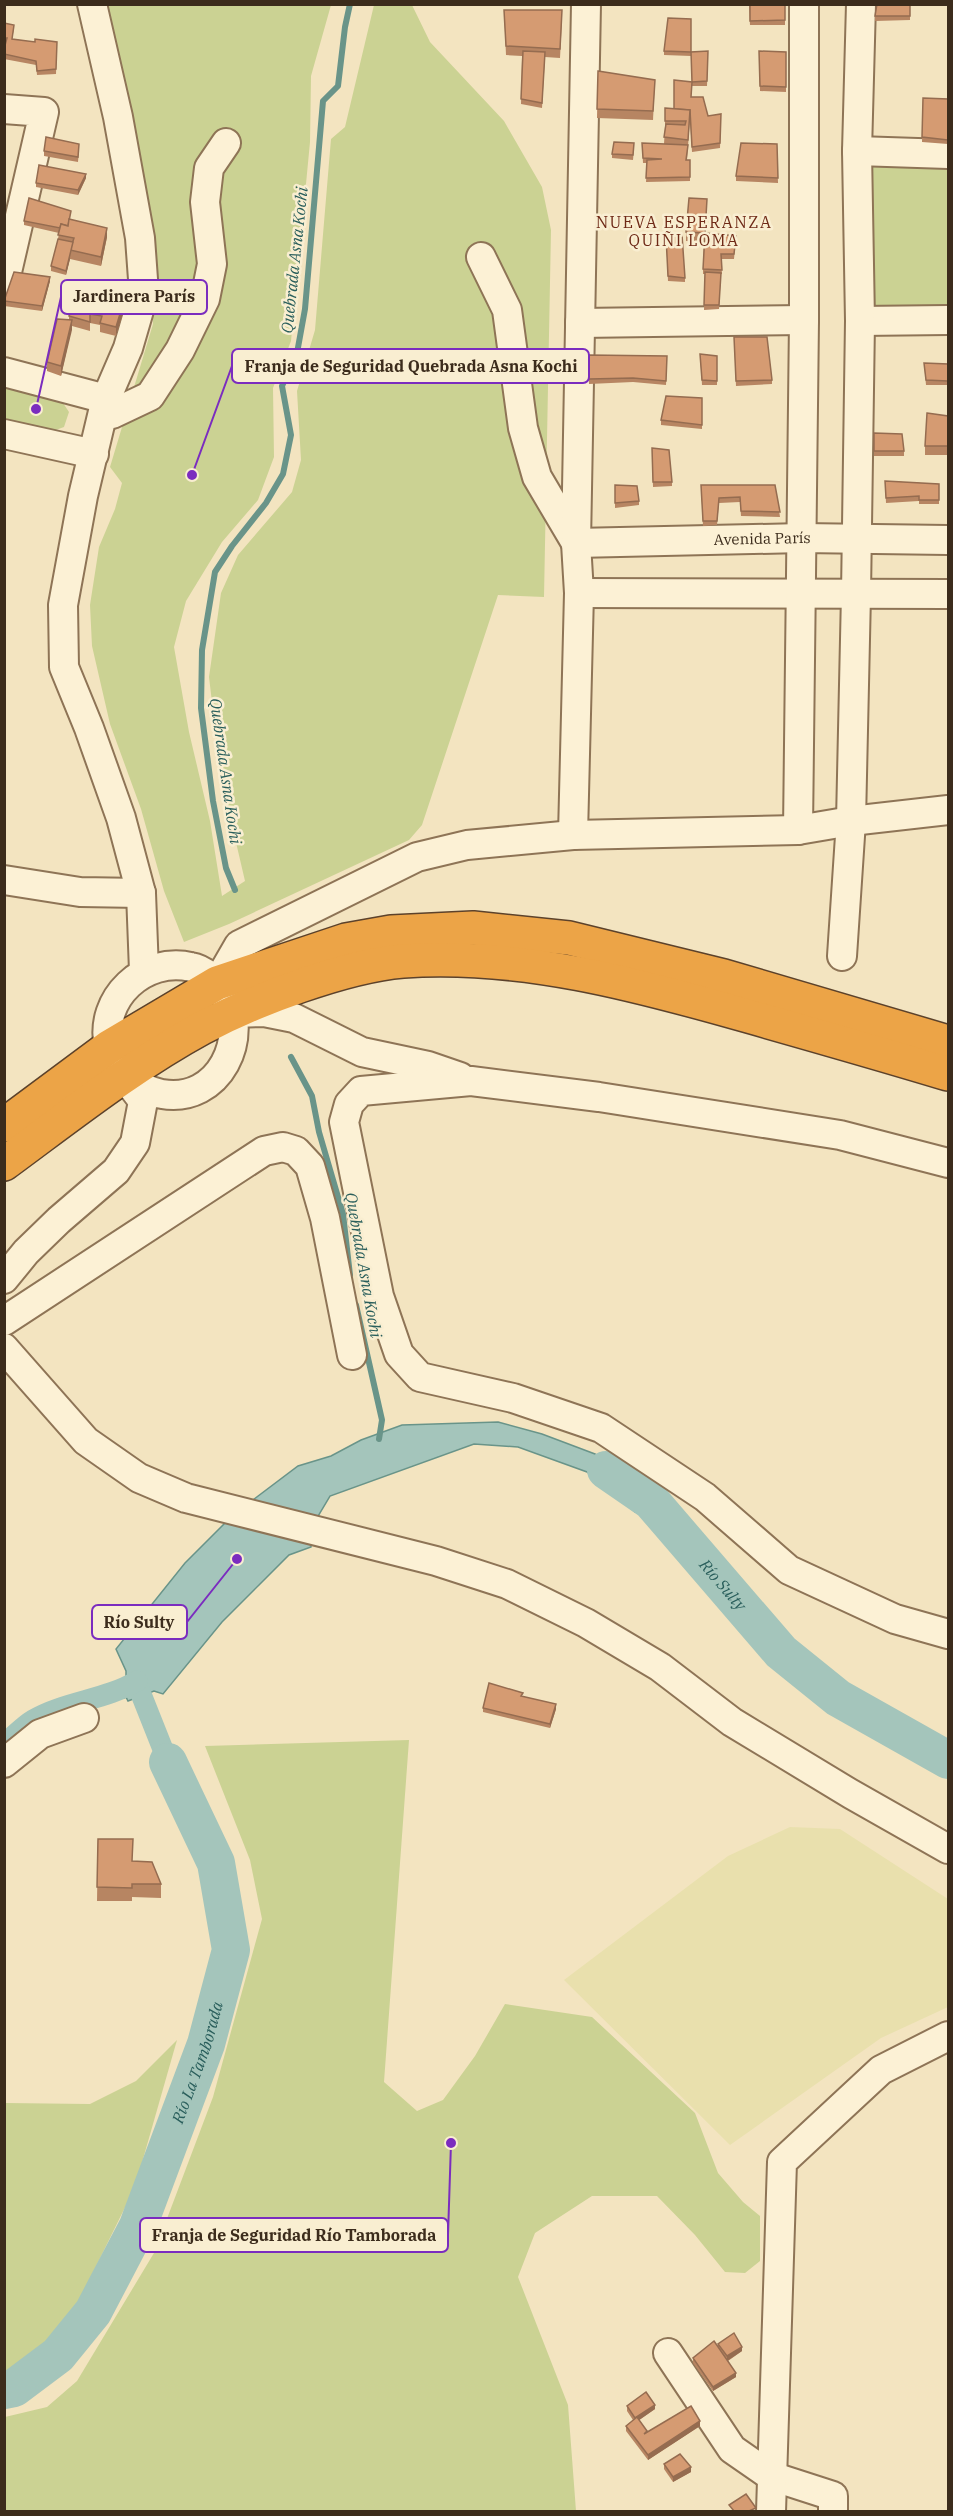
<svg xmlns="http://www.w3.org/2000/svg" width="953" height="2516" font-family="'IBM Plex Serif',serif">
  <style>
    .farmland { fill: #e9e0ad }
    .green { fill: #cbd293 }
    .water { fill: #a4c5bb; stroke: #699489; stroke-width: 1.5 }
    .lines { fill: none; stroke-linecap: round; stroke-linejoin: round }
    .stream { stroke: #699489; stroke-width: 6 }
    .canal { stroke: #a4c5bb; stroke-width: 21 }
    .river { stroke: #a4c5bb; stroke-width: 38 }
    .minor-casing { stroke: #8e7456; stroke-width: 32 }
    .highway-casing { stroke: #5c422b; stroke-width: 36 }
    .minor { stroke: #fcf1d5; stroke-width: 28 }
    .highway { stroke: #eca447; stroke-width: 33 }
    .wall { fill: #b78562 }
    .shaded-wall { fill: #956c50 }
    .building { fill: #d59b72; stroke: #956c50; stroke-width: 1.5 }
    .labels { text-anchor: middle; stroke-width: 5; stroke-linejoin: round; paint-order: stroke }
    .street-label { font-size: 15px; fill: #3c2c1c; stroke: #f9eed1 }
    .neighbourhood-label { font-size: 16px; letter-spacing: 1.5px; fill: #6e2916; stroke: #f9eed1 }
    .water-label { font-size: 16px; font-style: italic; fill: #295e5b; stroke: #f9eed1 }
    .leader { fill: none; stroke: #7b2cbf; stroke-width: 2 }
    .callout-dot { fill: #7b2cbf; stroke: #f9eed1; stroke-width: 2 }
    .callout { fill: #f9eed1; stroke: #7b2cbf; stroke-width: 2 }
    .callout-label { font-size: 16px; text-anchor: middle; font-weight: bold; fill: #3c2c1c }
  </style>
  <rect width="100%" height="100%" fill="#f3e4c0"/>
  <polygon class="farmland" points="790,1827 840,1829 948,1899 948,2007 881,2038 730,2145 564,1980 728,1856"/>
  <g class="green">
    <polygon points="102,5 331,5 311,76 310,142 291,341 273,388 274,457 258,500 222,542 186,601 174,647 189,732 210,821 222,896 245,881 221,778 209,677 221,593 238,555 292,492 301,460 297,391 315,330 331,139 345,127 374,5 412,5 430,42 504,121 542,187 551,230 544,597 498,595 422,825 409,840 229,924 184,942 164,891 141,809 110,724 92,646 90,605 99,547 115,509 122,483 110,467 153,324 148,223"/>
    <polygon points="948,158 948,308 872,306 864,166"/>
    <polygon points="4,386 63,403 69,412 64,427 53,431 5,420"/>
    <polygon points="409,1740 384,2082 417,2111 443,2100 475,2056 505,2004 592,2017 695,2113 718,2173 743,2202 760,2216 760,2261 745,2273 725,2272 695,2235 657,2196 592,2196 535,2233 518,2277 568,2405 576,2511 5,2511 5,2417 47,2407 77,2381 154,2253 213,2097 262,1919 250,1860 205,1746"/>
    <polygon points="177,2040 135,2187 78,2303 38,2354 5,2375 5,2103 90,2104 136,2081"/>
  </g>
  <polygon class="water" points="498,1422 542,1434 595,1454 654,1489 635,1512 587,1472 518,1447 474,1444 330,1496 311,1528 311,1547 289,1555 222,1622 163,1694 154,1691 128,1701 126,1697 124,1698 119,1687 126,1679 126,1671 116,1649 185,1563 233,1515 298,1466 331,1456 361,1440 402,1425"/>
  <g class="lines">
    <g class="stream">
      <polyline points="235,890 226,868 213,801 201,708 202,650 215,572 232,546 266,503 283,474 291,435 282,386 297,353 305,309 323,101 338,86 345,27 350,4"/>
      <polyline points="291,1057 312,1096 319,1132 343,1214 350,1275"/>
      <polyline points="356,1305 382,1420 379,1439"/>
    </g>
    <g class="canal">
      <polyline points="141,1694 168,1762"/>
      <path d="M4 1744C14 1736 23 1726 33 1720 66 1701 105 1700 137 1681"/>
    </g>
    <g class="river">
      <path id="s1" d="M606 1470 651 1501 781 1652 838 1698 948 1760"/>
      <path id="s2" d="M4 2390 14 2388 58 2355 93 2312 138 2226 206 2044 231 1950 216 1863 168 1762"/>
    </g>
    <g class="minor-casing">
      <g id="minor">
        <polyline points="92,4 118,117 140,238 144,293 128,348 106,399 83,496 63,605 64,667 89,728 121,818 141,893 144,971"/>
        <polyline points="4,109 44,112 4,285"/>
        <polyline points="857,151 948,154"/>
        <path id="s3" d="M481 257 507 310 523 428 537 477 576 543 802 538 948 540"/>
        <polyline points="860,321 948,320"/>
        <polyline points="580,323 804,320"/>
        <polyline points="4,372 106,399 112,414 150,396 180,350 205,299 212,264 205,202 209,168 226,143"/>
        <polyline points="4,434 94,454"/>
        <polyline points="579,593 948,594"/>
        <polyline points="798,830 804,320 804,4"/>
        <polyline points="573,835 579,593 576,543 586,4"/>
        <polyline points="4,880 80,892 141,893"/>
        <polyline points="842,956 851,821 856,594 860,321 857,151 861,4"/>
        <polyline points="217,983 239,945 417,857 467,845 573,835 798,830 851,821 948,810"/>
        <polyline points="234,1013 264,1012 294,1018 362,1052 428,1066 460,1077"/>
        <polyline points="948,1163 840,1135 599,1097 471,1081 361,1091 349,1104 344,1122 379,1296 399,1354 420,1377 513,1398 601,1428 705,1497 789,1570 895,1619 948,1634"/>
        <path d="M4 1279 26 1252 59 1220 116 1171 135 1143 143 1101C131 1084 114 1067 109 1047 98 998 145 956 191 967 204 969 216 981 223 991 252 1037 219 1104 162 1094 148 1092 137 1084 126 1076"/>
        <polyline points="4,1321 264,1151 283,1147 296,1151 310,1166 325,1218 352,1355"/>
        <polyline points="4,1348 86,1441 139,1478 186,1498 436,1561 507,1584 586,1623 660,1667 732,1722 851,1794 948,1849"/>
        <polyline points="4,1763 40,1734 84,1718"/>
        <polyline points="668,2353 732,2449 771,2476 833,2496 833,2512"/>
        <polyline points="771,2512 782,2162 881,2070 948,2036"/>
      </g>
    </g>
    <g class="highway-casing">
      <g id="highway">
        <polyline points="4,1125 109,1047 217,983 346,940 391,932 473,928 569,938 724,976 948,1042"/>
        <path d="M4 1164C68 1117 132 1066 202 1028 255 1000 344 966 403 961 521 953 636 984 748 1016 815 1035 882 1054 948 1074"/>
      </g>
    </g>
    <use href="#minor" class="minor"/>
    <use href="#highway" class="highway"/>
  </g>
  <g class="wall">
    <polygon points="749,4 785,4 785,25 750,25"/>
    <polygon points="910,4 910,20 875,21 875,16"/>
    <polygon points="504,10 562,19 560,58 545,57 542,108 521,104 522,56 506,55"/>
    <polygon points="4,23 14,29 12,39 35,42 57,42 56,74 37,75 36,65 4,59 4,49 6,43 4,43"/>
    <polygon points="664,51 691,52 708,51 707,86 692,86 691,97 708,116 721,114 720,148 692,152 690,119 687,160 690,160 690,181 646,182 647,163 643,163 642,143 664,144 665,126 665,108 674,109 692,82 691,56 664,55"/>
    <polygon points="759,51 786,52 786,92 760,91"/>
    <polygon points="598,71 655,80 653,120 597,118"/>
    <polygon points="923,98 948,99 948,144 922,142"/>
    <polygon points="777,144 778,183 736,181 736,176"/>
    <polygon points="634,148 633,160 612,158 612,154"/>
    <polygon points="79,149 78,162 44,156 44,151"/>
    <polygon points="86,178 78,195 36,187 36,183"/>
    <polygon points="707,208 705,233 736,236 734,259 721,259 722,274 721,274 719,309 704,310 705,274 703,274 703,269 704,242 686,241 686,232"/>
    <polygon points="70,219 107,237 101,266 70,259 66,275 51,271 51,266 58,239 59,233 24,225 24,221"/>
    <polygon points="666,236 685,278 685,282 668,281"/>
    <polygon points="50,281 42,311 4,306 4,300"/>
    <polygon points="75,292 123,313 116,336 100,332 100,325 90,323 90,331 72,326 61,376 47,371 47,362 69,320 69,316"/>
    <polygon points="734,337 772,380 772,384 736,386"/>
    <polygon points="700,354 717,356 717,385 702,385"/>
    <polygon points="588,355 667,356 666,385 633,382 589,384"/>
    <polygon points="924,363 948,364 948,385 926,385"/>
    <polygon points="948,416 948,455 925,455 925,446"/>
    <polygon points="661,420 702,425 702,429 661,425"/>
    <polygon points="874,433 904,451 904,456 874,456"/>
    <polygon points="652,448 672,482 672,486 653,487"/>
    <polygon points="885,481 939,484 939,504 919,504 919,501 886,503"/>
    <polygon points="615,485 639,501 639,505 615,508"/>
    <polygon points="701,485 775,485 780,517 741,516 740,502 719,503 717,525 703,526"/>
    <polygon points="483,1708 556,1709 550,1728 483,1712"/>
    <polygon points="98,1839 133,1861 161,1884 161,1898 132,1897 132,1901 97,1901"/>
    <polygon points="718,2344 742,2351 728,2361 736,2377 713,2391 693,2363 693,2358 718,2347"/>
    <polygon points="627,2406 655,2409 639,2420 647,2433 700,2426 648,2460 626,2431 626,2426 633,2420 627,2411"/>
    <polygon points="664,2464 691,2472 673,2482 664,2469"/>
  </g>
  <g class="shaded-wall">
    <polygon points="86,174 86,178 78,195 78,190"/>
    <polygon points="107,228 107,237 101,266 101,257"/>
    <polygon points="70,255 70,259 66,275 66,271"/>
    <polygon points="50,277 50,281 42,311 42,306"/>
    <polygon points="123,304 123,313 116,336 116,327"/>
    <polygon points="72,320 72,330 61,376 61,366"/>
    <polygon points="556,1704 556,1709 550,1728 550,1724"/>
    <polygon points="742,2347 742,2351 727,2361 727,2356"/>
    <polygon points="736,2373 736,2377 713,2391 713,2387"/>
    <polygon points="655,2405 655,2409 635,2423 635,2418"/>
    <polygon points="700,2421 700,2426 648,2460 648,2455"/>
    <polygon points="691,2467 691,2472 673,2482 673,2477"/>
  </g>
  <g class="building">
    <polygon points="750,4 785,4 785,20 750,21"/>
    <polygon points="877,4 910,4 910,16 875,16"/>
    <polygon points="504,10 562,10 560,49 506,46"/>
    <polygon points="668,18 691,19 691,52 664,51"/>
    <polygon points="4,23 14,25 12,39 35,42 35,39 57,42 56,69 37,71 36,61 4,54 4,49 7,38 4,38"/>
    <polygon points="523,51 545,52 542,103 521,99"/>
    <polygon points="708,51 707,81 692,82 691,52"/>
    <polygon points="759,51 786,52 786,87 760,86"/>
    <polygon points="598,71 655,80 653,111 597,109"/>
    <polygon points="674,80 692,82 691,97 703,97 708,116 721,114 720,143 692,147 690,110 674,109"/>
    <polygon points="923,98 948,99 948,140 922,137"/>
    <polygon points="665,108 690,110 688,140 664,137 666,124 685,125 686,121 665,121"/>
    <polygon points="46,137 79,144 78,157 44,151"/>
    <polygon points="614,142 634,143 633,155 612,154"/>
    <polygon points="642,143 688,145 686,160 690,160 690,177 646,178 647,160 662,159 643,158"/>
    <polygon points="741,143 777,144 778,178 736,176"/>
    <polygon points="39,165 86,174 78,190 36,183"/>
    <polygon points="29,198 71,211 68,226 61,224 60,228 24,221"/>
    <polygon points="689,198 707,199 705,233 686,232"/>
    <polygon points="69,219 107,228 101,257 70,250 74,238 58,235 61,224 68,226"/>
    <polygon points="705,233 736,236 734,254 721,254 722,270 703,269"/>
    <polygon points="682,235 685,278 668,276 666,236"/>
    <polygon points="58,239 73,242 66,271 51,266"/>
    <polygon points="14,272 50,277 42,306 4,301"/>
    <polygon points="705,272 721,273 719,305 704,305"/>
    <polygon points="75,292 123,304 116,327 100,323 102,316 90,314 90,322 69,316"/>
    <polygon points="57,319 72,320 61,366 47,362"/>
    <polygon points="734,337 767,337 772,380 736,381"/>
    <polygon points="700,354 717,356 717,381 702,380"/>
    <polygon points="588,355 667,356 666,381 633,378 589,379"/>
    <polygon points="924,363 948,364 948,381 926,380"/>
    <polygon points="666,396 702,398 702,425 661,420"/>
    <polygon points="927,413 948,416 948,446 925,446"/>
    <polygon points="874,433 902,434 904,451 874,451"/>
    <polygon points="652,448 669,450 672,482 653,482"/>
    <polygon points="885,481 939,484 939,500 919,500 919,496 886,498"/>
    <polygon points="615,485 637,486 639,501 615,503"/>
    <polygon points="701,485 775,485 780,512 741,511 740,497 719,498 717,521 703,521"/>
    <polygon points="489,1683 523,1693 521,1696 556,1704 550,1724 483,1708"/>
    <polygon points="98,1839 133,1839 132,1861 152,1862 161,1884 132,1884 132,1888 97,1887"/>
    <polygon points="734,2333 742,2347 727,2356 718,2344"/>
    <polygon points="714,2341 736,2373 713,2387 693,2358"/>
    <polygon points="646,2392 655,2405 635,2418 627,2406"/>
    <polygon points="691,2406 700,2421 648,2455 626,2426 637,2417 647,2431 644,2434"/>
    <polygon points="680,2454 691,2467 673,2477 664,2464"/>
    <polygon points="746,2494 756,2508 749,2511 734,2511 729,2505"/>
  </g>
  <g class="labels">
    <g class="street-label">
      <text dy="5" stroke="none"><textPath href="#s3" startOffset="492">Avenida París</textPath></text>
    </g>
    <g class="neighbourhood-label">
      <text x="684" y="228">NUEVA ESPERANZA<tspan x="684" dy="18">QUIÑI LOMA</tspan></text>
    </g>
    <g class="water-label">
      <text transform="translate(294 260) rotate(-84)" y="6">Quebrada Asna Kochi</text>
      <text transform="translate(226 771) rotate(82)" y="6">Quebrada Asna Kochi</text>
      <text transform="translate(364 1265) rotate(80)" y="6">Quebrada Asna Kochi</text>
      <text dy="6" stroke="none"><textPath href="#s1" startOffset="165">Río Sulty</textPath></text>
      <text dy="6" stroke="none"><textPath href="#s2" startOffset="392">Río La Tamborada</textPath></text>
    </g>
  </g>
  <path class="leader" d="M36 409L61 297M192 475L232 366M237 1559L187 1622M451 2143L448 2235"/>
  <g class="callout-dot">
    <circle cx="36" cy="409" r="6"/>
    <circle cx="192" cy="475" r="6"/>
    <circle cx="237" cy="1559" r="6"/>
    <circle cx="451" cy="2143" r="6"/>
  </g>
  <g class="callout">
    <rect x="61" y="280" width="146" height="34" rx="6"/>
    <rect x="232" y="349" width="357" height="34" rx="6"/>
    <rect x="92" y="1605" width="95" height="34" rx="6"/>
    <rect x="140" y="2218" width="308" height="34" rx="6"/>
  </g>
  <g class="callout-label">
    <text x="134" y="302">Jardinera París</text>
    <text x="411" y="372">Franja de Seguridad Quebrada Asna Kochi</text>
    <text x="139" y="1628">Río Sulty</text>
    <text x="294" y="2241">Franja de Seguridad Río Tamborada</text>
  </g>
  <rect width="953" height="2516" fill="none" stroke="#3c2c1c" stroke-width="12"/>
</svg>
